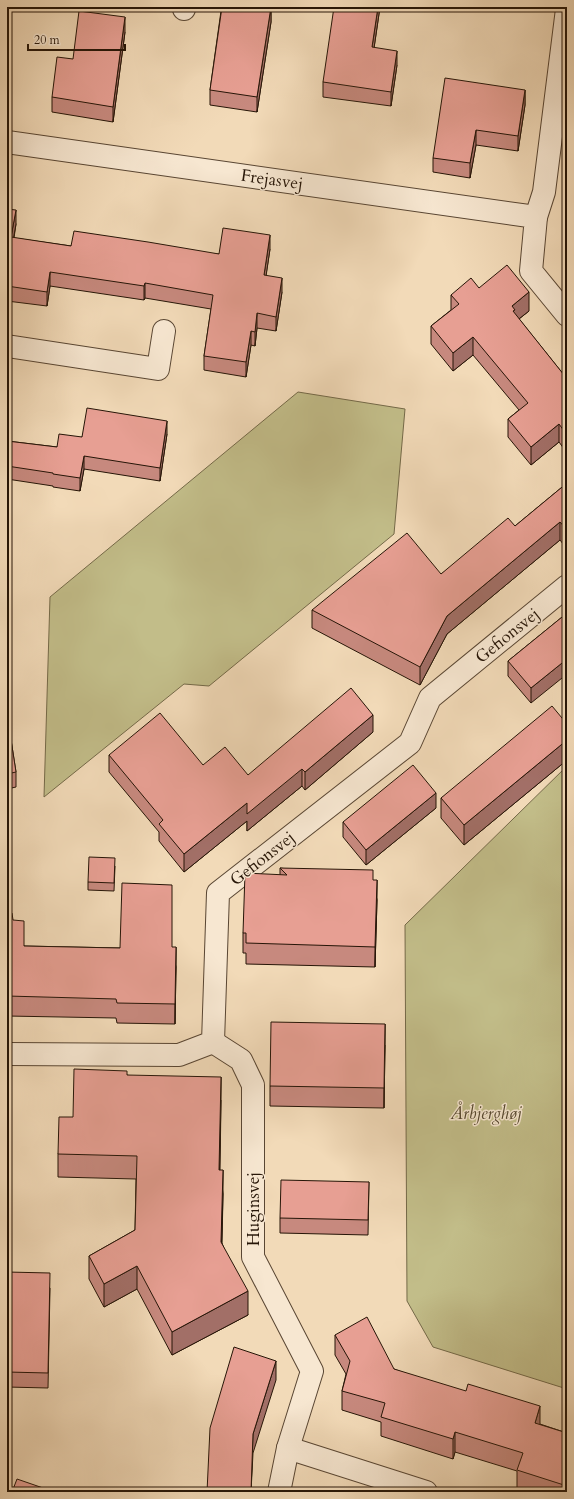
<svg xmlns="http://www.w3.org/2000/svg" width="574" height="1499" font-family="Cardo,serif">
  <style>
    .green { fill: #c2bd89; stroke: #746948 }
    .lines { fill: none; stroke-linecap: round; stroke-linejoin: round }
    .minor-casing { stroke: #594633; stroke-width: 24 }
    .minor { stroke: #f7e7d1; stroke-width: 22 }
    .wall { fill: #c7897e; stroke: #261507 }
    .shaded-wall { fill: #a26f67; stroke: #261507 }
    .building { fill: #e79f93; stroke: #261507 }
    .labels { text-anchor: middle; stroke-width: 3; stroke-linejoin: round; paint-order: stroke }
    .street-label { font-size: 17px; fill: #261507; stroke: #f7e7d1 }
    .park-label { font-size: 17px; font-style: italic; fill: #55472e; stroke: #f7e7d1 }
  </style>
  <rect width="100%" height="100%" fill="#f2dab8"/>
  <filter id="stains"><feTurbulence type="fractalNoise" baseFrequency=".005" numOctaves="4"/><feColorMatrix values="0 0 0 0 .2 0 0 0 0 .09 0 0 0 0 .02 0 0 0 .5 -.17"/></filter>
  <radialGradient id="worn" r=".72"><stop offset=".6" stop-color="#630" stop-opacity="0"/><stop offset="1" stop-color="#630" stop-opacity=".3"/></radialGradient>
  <g class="green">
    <polygon points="298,392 405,409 394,534 209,686 184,684 44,797 50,597"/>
    <polygon points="567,766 567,1389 433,1347 407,1301 405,925"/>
  </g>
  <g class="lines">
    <g class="minor-casing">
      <g id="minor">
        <polyline points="184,9 184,7"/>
        <polyline points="7,142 536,217 531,271 567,315"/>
        <polyline points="536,217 544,192 567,9"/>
        <polyline points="7,346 158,369 164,331"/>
        <polyline points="213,1042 241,1060 253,1085 253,1257 312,1371 288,1448 279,1492"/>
        <polyline points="7,1054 179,1055 213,1042 218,893 410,743 430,698 567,586"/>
        <polyline points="288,1448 426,1492"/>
      </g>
    </g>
    <use href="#minor" class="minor"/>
  </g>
  <g class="wall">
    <polygon points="218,7 271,7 271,22 257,112 210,105 210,90 221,11"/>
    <polygon points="380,7 374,48 397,65 391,106 323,97 323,82"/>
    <polygon points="125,32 113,122 52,112 52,97"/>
    <polygon points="525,90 525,105 518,151 476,145 470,178 433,172 433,158"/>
    <polygon points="7,209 16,224 14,238 71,246 219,254 270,249 266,275 282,292 276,331 257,328 255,346 251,345 246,377 204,370 204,356 211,309 145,298 144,300 50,286 47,306 7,301"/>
    <polygon points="479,288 529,311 519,319 564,375 567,372 567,453 559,442 531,465 508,437 508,419 519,410 473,355 453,371 431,344 431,326 451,310 451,295"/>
    <polygon points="167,434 160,481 84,469 80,491 53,487 53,486 7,479 7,441 57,447 82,437"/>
    <polygon points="567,483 567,549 560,540 447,634 420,685 312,628 312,610 441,574 515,526"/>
    <polygon points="567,613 531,703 508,676 508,661"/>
    <polygon points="7,714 16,772 16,787 7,789"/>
    <polygon points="567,724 567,760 464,845 441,818 441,798"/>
    <polygon points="373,732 305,790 302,786 247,831 247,821 184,872 159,841 159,832 109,772 109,755 203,765 248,775"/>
    <polygon points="436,808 366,865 343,837 343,822"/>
    <polygon points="115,866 114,891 88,890 88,882"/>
    <polygon points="280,868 373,880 377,900 375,967 246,964 246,953 243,953 243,933 280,875"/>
    <polygon points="7,913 13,920 24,946 120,948 172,947 176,967 175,1024 117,1023 116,1018 7,1016"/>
    <polygon points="385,1045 384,1108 270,1106 270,1086"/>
    <polygon points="127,1075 221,1100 220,1170 223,1194 222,1243 248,1315 172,1355 137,1289 104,1307 89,1279 89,1256 135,1230 136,1179 58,1177 58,1154 73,1117"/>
    <polygon points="369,1182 368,1235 280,1233 280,1218"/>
    <polygon points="7,1272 50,1288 48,1388 7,1387"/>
    <polygon points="335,1335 394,1369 540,1424 567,1433 567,1492 525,1492 517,1490 517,1471 455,1452 453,1459 381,1436 381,1422 342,1410 342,1391 346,1374 335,1355"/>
  </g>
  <g class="shaded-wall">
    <polygon points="271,7 271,22 257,112 257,97"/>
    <polygon points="378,7 380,7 372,62 372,47"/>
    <polygon points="125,17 125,32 113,122 113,107"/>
    <polygon points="397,51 397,65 391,106 391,92"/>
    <polygon points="525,90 525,105 518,151 518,136"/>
    <polygon points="476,130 476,145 470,178 470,163"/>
    <polygon points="16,210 16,224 11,252 11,237"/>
    <polygon points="270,235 270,249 264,290 264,275"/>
    <polygon points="50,272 50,286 47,306 47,292"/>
    <polygon points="282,278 282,292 276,331 276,317"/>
    <polygon points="145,283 145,298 144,300 144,286"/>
    <polygon points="529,292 529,311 515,322 512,306"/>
    <polygon points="257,313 257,328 255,346 255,332"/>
    <polygon points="251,331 251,345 246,377 246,362"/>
    <polygon points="473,337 473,355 453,371 453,353"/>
    <polygon points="167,421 167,434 160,481 160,468"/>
    <polygon points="559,424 559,442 531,465 531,447"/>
    <polygon points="84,456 84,469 80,491 80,478"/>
    <polygon points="560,522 560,540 447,634 420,685 420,667 447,616"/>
    <polygon points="567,659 567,674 531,703 531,688"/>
    <polygon points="373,715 373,732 305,790 305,772"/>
    <polygon points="567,740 567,760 464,845 464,825"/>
    <polygon points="302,769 302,786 247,831 247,821 184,872 184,854 247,803"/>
    <polygon points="436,793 436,808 366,865 366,850"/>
    <polygon points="377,880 377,900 375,967 375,947"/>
    <polygon points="176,947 176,967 175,1024 175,1004"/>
    <polygon points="385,1024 385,1045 384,1108 384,1088"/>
    <polygon points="221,1077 221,1100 219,1194 219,1170"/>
    <polygon points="223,1170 223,1194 221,1265 221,1242"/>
    <polygon points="137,1266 137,1289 104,1307 104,1284"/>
    <polygon points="248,1291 248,1315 172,1355 172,1332"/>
    <polygon points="276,1361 276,1380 253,1453 251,1492 253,1434"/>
    <polygon points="540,1406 540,1426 535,1423"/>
    <polygon points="455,1432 455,1452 453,1459 453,1439"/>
  </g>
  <g class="building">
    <polygon points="222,7 271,7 257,97 210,90"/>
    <polygon points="334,7 378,7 372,47 397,51 391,92 323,82"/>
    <polygon points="79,11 125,17 113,107 52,97 57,57 73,59"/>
    <polygon points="445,78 525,90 518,136 476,130 470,163 433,158"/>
    <polygon points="7,209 16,210 11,237 71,246 74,231 148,242 219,254 223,228 270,235 264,275 282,278 276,317 257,313 255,332 251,331 246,362 204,356 213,295 145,283 144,286 50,272 47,292 7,286"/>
    <polygon points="507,265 529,292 512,306 515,310 513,311 564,375 567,372 567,435 559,424 531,447 508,419 528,403 473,337 453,353 431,326 459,304 451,295 471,278 479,288"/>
    <polygon points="87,408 167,421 160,468 84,456 80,478 53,474 53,473 7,466 7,441 57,447 59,434 82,437"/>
    <polygon points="567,483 567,530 560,522 447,616 420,667 312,610 407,533 441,574 508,518 515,526"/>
    <polygon points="567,613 567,659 531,688 508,661"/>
    <polygon points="351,688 373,715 305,772 302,769 247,814 247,803 184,854 159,824 163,820 109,755 160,713 203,765 225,747 248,775"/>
    <polygon points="552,706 567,724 567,740 464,825 441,798"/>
    <polygon points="7,714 16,772 7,774"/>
    <polygon points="413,765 436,793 366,850 343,822"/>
    <polygon points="89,857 115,858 114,883 88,882"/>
    <polygon points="280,868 373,870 373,880 377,880 375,947 246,943 246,933 243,933 245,873 287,875"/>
    <polygon points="122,883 172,885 172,947 176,947 175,1004 117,1003 116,999 7,996 7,913 12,913 13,920 24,921 24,946 120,948"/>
    <polygon points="271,1022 385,1024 384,1088 270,1086"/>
    <polygon points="74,1069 127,1071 127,1075 221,1077 219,1170 223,1170 221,1242 248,1291 172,1332 137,1266 104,1284 89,1256 135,1230 137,1156 58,1154 59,1117 73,1117"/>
    <polygon points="281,1180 369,1182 368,1220 280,1218"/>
    <polygon points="7,1272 50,1273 48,1373 7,1372"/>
    <polygon points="367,1317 394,1369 466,1391 468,1384 540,1406 535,1423 567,1433 567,1486 517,1470 523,1453 455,1432 453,1439 381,1417 385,1403 342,1391 350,1361 335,1335"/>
    <polygon points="234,1347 276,1361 253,1434 251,1492 207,1492 210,1428"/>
    <polygon points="17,1479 46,1489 45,1492 12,1492"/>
    <polygon points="317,1490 355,1492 316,1492"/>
  </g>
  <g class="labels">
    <g class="street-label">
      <text transform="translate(272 179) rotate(8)" y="6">Frejasvej</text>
      <text transform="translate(507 635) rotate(-39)" y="6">Gefionsvej</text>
      <text transform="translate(262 858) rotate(-38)" y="6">Gefionsvej</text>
      <text transform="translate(253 1209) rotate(-90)" y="6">Huginsvej</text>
    </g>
    <g class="park-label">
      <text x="486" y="1119">Årbjerghøj</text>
    </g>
  </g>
  <rect width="574" height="1499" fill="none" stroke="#f2dab8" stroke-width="24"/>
  <rect x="8" y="8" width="558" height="1483" fill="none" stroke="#261507" stroke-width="2"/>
  <rect x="12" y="12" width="550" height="1475" fill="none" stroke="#261507"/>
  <path d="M28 44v6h97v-6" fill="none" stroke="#261507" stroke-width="2"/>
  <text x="34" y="44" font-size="12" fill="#261507" stroke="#f7e7d1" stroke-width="3" paint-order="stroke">20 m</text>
  <rect width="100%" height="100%" filter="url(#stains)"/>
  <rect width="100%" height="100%" fill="url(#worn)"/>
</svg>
